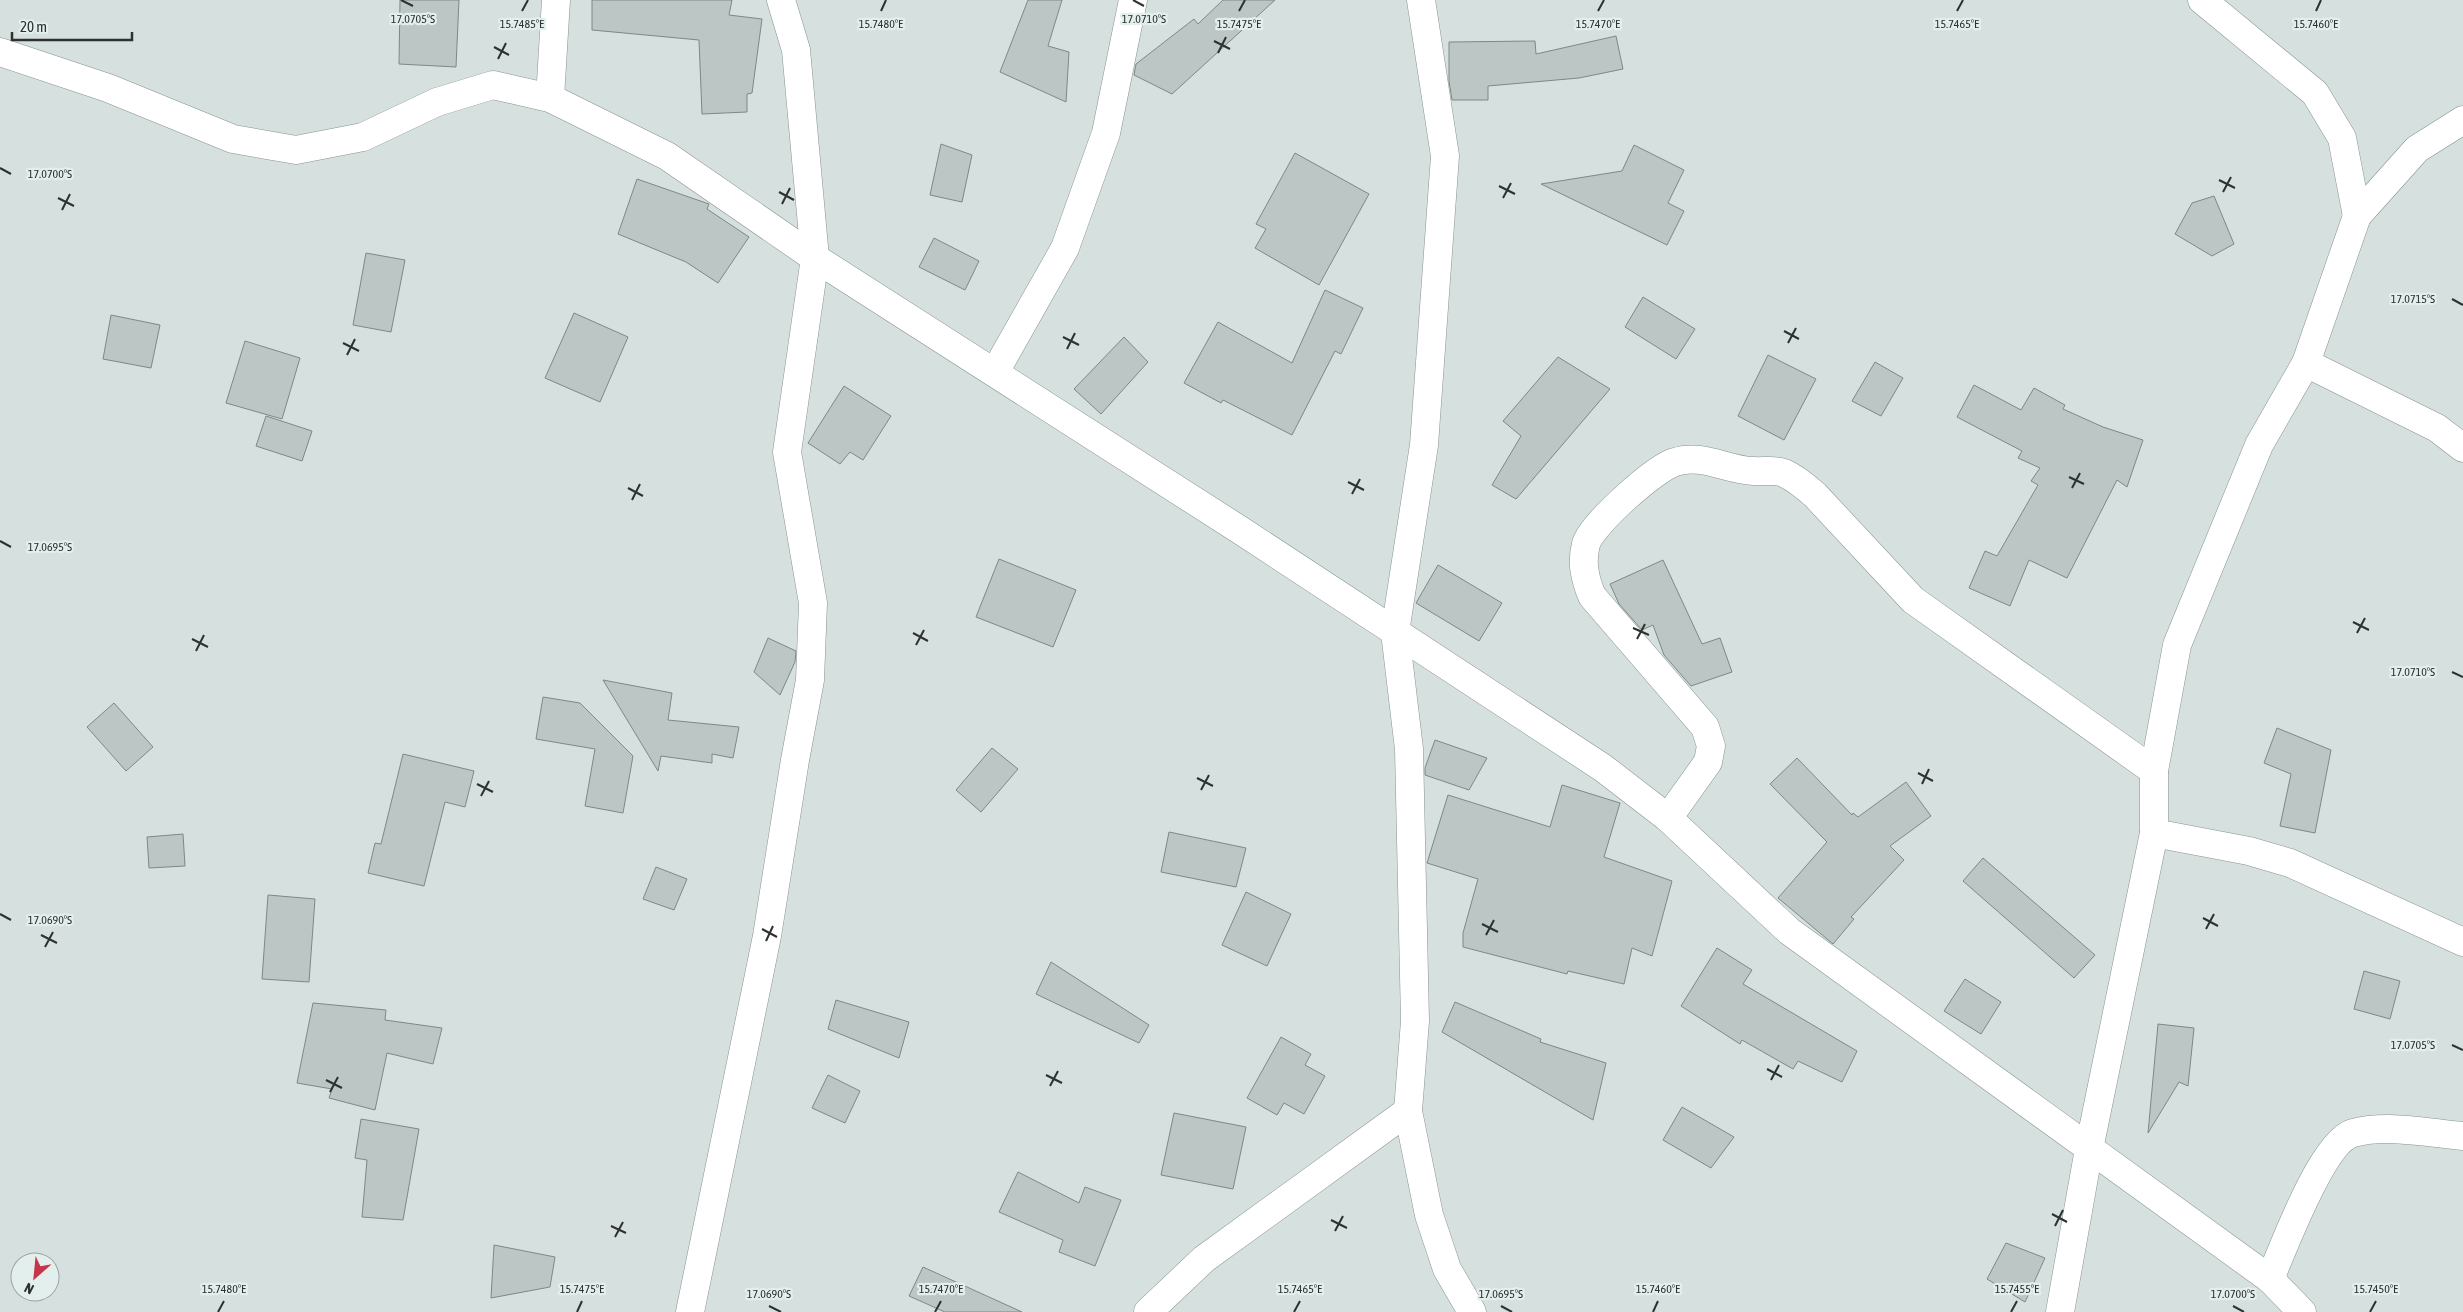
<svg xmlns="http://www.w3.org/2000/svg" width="2463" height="1312" font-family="'Asap Condensed',sans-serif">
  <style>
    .building { fill: #bcc7c5; stroke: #7e8886 }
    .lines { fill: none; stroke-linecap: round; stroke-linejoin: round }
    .minor-casing { stroke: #889391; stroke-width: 29 }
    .minor { stroke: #fff; stroke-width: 28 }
    .ticks { fill: none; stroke: #2d3130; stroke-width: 2 }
    .ticks-label { font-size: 12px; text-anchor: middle; fill: #2d3130; stroke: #e3efed; stroke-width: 4.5; stroke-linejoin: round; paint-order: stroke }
  </style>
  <rect width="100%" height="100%" fill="#d6e1df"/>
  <g class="building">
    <polygon points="400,0 459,0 456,67 399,64"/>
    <polygon points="592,0 732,0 729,15 762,19 752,93 747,94 747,112 702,114 699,40 592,30"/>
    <polygon points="1028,0 1062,0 1048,46 1069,52 1066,102 1000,72"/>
    <polygon points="1223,0 1275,0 1172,94 1134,75 1136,64 1194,19 1198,24"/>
    <polygon points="1616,36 1623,69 1579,78 1488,86 1488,100 1452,100 1449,81 1449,42 1535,41 1536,54"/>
    <polygon points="941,144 972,155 962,202 930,195"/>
    <polygon points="1634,145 1684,170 1668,203 1684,211 1667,245 1541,184 1622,171"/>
    <polygon points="1295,153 1369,194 1319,285 1255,248 1266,229 1256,224"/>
    <polygon points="637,179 709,204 707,209 749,237 718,283 686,262 618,234"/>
    <polygon points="2214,196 2234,244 2212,256 2175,234 2192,203"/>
    <polygon points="934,238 979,261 965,290 919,267"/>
    <polygon points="366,253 405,260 391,332 353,325"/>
    <polygon points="1325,290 1363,308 1341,354 1335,351 1292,435 1223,400 1221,403 1184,383 1218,322 1292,363"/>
    <polygon points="1643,297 1695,329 1676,359 1625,327"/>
    <polygon points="574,313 628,337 600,402 545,378"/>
    <polygon points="111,315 160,325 151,368 103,359"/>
    <polygon points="1124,337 1148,362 1101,414 1074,389"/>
    <polygon points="245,341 300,358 282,419 226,403"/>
    <polygon points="1768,355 1816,379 1784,440 1738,416"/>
    <polygon points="1558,357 1610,389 1516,499 1492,485 1521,436 1503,421"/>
    <polygon points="1875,362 1903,378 1881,416 1852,401"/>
    <polygon points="1974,385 2021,410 2034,388 2065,405 2063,409 2103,427 2143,440 2127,487 2117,480 2067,578 2029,560 2010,606 1969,588 1985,551 1997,556 2038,485 2031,481 2040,468 2018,458 2022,451 1957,417"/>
    <polygon points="844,386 891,416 863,460 850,452 840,464 808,443"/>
    <polygon points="266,416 312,431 302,461 256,446"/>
    <polygon points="999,559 1076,590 1053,647 976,617"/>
    <polygon points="1663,560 1702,644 1720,638 1732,672 1691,686 1664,655 1653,625 1642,630 1619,604 1610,584"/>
    <polygon points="1438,565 1502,603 1479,641 1416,603"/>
    <polygon points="768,638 796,651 795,662 780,695 754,672"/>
    <polygon points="603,680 672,693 668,720 739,727 733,758 712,754 712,763 661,756 658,771"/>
    <polygon points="543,697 580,703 633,756 623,813 585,806 595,749 536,739"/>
    <polygon points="114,703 153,747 126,771 87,727"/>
    <polygon points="2277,728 2331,750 2315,833 2280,826 2291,774 2264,763"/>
    <polygon points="1435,740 1487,758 1469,790 1425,775 1425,768"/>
    <polygon points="992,748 1018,769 981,812 956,790"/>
    <polygon points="403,754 474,771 465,807 445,802 424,886 368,873 375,843 381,844"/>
    <polygon points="1797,758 1852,815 1853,813 1858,817 1906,782 1931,816 1890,846 1904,860 1851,917 1854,919 1833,944 1778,898 1827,842 1770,784"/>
    <polygon points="1562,785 1620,803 1604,857 1672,881 1652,956 1632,948 1624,984 1568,971 1567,974 1463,947 1463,933 1478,879 1427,863 1448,795 1550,827"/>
    <polygon points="1169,832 1246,848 1236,887 1161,872"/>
    <polygon points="183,834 185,866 149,868 147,837"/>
    <polygon points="1983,858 2095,955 2074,978 1963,881"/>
    <polygon points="656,867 687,879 674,910 643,899"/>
    <polygon points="1246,892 1291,914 1267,966 1222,945"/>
    <polygon points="268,895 315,899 309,982 262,979"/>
    <polygon points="1717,948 1752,970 1743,984 1857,1051 1842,1082 1798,1061 1793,1069 1742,1040 1740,1044 1681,1006"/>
    <polygon points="1051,962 1149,1025 1139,1043 1036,994"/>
    <polygon points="2364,971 2400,981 2390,1019 2354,1009"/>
    <polygon points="1965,979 2001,1002 1981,1034 1944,1011"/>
    <polygon points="836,1000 909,1022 899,1058 828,1029"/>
    <polygon points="1455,1002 1541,1039 1540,1042 1606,1063 1593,1120 1442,1032"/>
    <polygon points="313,1003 386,1010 385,1020 442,1028 433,1064 387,1053 375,1110 329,1098 332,1089 297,1083"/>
    <polygon points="2158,1024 2194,1028 2188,1086 2179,1082 2148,1133"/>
    <polygon points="1281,1037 1311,1054 1305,1065 1325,1076 1304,1114 1284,1103 1277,1115 1247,1098"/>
    <polygon points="828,1075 860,1091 845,1123 812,1108"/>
    <polygon points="1682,1107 1734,1137 1711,1168 1663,1140"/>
    <polygon points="1174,1113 1246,1127 1233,1189 1161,1175"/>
    <polygon points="361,1119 419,1129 403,1220 362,1217 367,1160 355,1158"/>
    <polygon points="1018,1172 1079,1203 1085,1187 1121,1200 1095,1266 1059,1252 1063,1240 999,1212"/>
    <polygon points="2006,1243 2045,1258 2025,1302 1987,1279"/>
    <polygon points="494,1245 555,1257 550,1287 491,1298"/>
    <polygon points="923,1267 1022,1312 945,1312 909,1296"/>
  </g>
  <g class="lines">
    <g class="minor-casing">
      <g id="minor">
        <polyline points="1421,0 1445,156 1424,445 1395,632 1409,749 1415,1021 1408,1111 1429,1215 1447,1269 1472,1312"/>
        <polyline points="2202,0 2315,93 2342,138 2357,216"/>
        <polyline points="0,52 108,88 233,139 296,150 363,137 437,102 493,85 550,98 667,156 815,258 1240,530 1603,768 1668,818 1789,931 2270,1279 2302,1312"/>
        <polyline points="550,98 556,0"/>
        <polyline points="2306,363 2437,428 2463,448"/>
        <polyline points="995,372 1065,248 1106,133 1133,0"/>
        <path d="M1668 818 1708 762 1711 746 1705 727 1592 596C1585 579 1581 563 1586 544 1591 525 1655 468 1675 462 1702 453 1726 470 1753 471 1763 472 1774 469 1784 473 1795 478 1806 487 1815 495L1913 600 2154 771"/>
        <polyline points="2154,833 2249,851 2290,863 2463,942"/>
        <path d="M2270 1279C2283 1249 2322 1142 2353 1133 2388 1124 2428 1133 2463 1136"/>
        <polyline points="690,1312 767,936 795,760 810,680 813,603 787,452 815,258 796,50 781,0"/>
        <polyline points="1148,1312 1204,1259 1408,1111"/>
        <polyline points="2060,1312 2089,1149 2154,833 2154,771 2177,645 2259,445 2306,363 2357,216 2417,149 2463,120"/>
      </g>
    </g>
    <use href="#minor" class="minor"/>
  </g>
  <path class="ticks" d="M401 0 413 6M1133 0 1144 6M522 11 528 0M881 11 886 0M1239 11 1245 0M1598 11 1604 0M1957 11 1963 0M2316 11 2321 0M1214 41 1230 49M494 47 509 55M1218 53 1226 37M498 59 506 43M0 168 11 174M2219 180 2235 188M1499 186 1515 194M779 192 794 200M2223 192 2231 177M58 198 74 206M1503 198 1511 183M782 204 790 188M62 210 70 194M2452 299 2463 305M1784 331 1799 339M1063 337 1079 345M343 343 359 351M1788 343 1796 328M1067 349 1075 333M347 355 355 339M2069 477 2084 484M1348 482 1364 490M628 488 643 496M2072 488 2080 473M1352 494 1360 479M632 500 640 484M0 541 11 547M2353 622 2369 630M1633 628 1649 635M913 633 928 641M2357 633 2365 618M192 639 208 647M1637 639 1645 624M916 645 924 630M196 651 204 635M2452 672 2463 677M1918 773 1933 781M1197 778 1213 786M477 784 493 792M1922 784 1929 769M1201 790 1209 775M481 796 489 781M0 914 11 920M2203 918 2218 926M1482 924 1498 932M762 929 777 937M2206 929 2214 914M41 935 57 943M1486 935 1494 920M766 941 773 926M45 947 53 932M2452 1045 2463 1050M1767 1069 1782 1077M1046 1075 1062 1083M326 1080 342 1088M1771 1080 1779 1065M1050 1086 1058 1071M330 1092 338 1077M2052 1214 2067 1222M1331 1220 1347 1228M611 1226 626 1233M2055 1226 2063 1210M1335 1231 1343 1216M615 1237 623 1222M769 1306 781 1312M1501 1306 1512 1312M2233 1306 2244 1312M218 1312 224 1301M577 1312 582 1301M935 1312 941 1301M1294 1312 1300 1301M1653 1312 1658 1301M2011 1312 2017 1301M2370 1312 2376 1301"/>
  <g class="ticks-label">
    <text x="413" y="23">17.0705°S</text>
    <text x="1144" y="23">17.0710°S</text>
    <text x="522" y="28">15.7485°E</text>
    <text x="881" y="28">15.7480°E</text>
    <text x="1239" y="28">15.7475°E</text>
    <text x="1598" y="28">15.7470°E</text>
    <text x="1957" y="28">15.7465°E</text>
    <text x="2316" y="28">15.7460°E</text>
    <text x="50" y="178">17.0700°S</text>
    <text x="2413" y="303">17.0715°S</text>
    <text x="50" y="551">17.0695°S</text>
    <text x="2413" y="676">17.0710°S</text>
    <text x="50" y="924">17.0690°S</text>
    <text x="2413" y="1049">17.0705°S</text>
    <text x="224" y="1293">15.7480°E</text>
    <text x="582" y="1293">15.7475°E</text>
    <text x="941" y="1293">15.7470°E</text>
    <text x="1300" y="1293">15.7465°E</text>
    <text x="1658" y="1293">15.7460°E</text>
    <text x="2017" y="1293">15.7455°E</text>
    <text x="2376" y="1293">15.7450°E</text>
    <text x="769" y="1298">17.0690°S</text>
    <text x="1501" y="1298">17.0695°S</text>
    <text x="2233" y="1298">17.0700°S</text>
  </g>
  <g transform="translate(35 1277) rotate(207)"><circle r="24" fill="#e3efed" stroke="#9aa3a1"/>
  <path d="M0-4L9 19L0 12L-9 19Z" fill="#c6364a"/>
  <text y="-8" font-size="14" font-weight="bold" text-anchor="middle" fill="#2d3130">N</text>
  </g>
  <path d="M12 32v8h120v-8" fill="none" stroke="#2d3130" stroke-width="2.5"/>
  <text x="20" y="32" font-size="15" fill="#2d3130" stroke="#e3efed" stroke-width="4" paint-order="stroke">20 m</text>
</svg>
